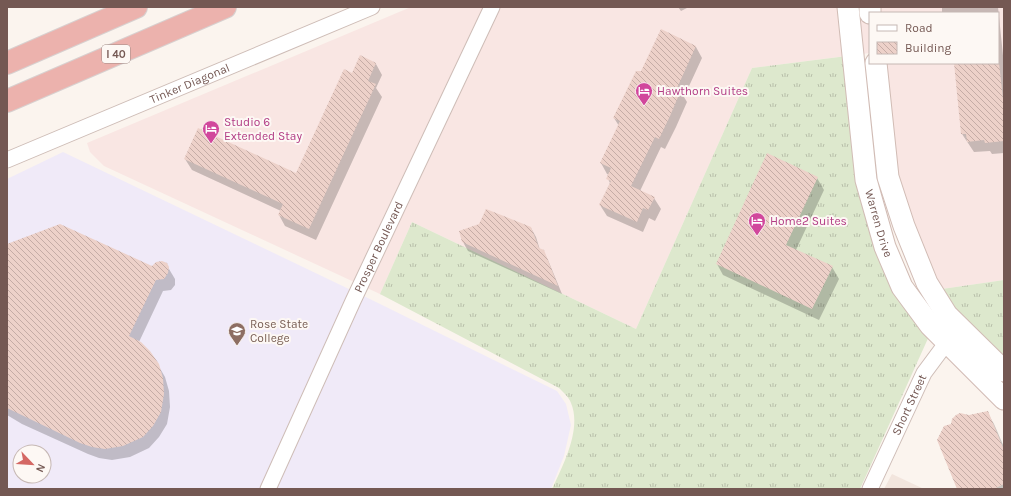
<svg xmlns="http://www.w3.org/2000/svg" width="1011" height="496" font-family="Karla,sans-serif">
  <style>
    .residential { fill: #f2e5dd }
    .commercial { fill: #f9e6e3 }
    .education { fill: #f0eaf8; fill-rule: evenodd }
    .grass { fill: url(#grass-tufts) }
    .shadow { fill: #0003 }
    .building { fill: url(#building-back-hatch) }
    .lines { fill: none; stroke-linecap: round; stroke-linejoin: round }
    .street-casing { stroke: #cebdb7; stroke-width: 17 }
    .secondary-casing { stroke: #d1bcb5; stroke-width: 23 }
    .highway-casing { stroke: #d8d0cf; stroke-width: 24 }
    .street { stroke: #fff; stroke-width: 15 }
    .secondary { stroke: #fff; stroke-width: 21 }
    .highway { stroke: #ecb2ad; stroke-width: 22 }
    .labels { text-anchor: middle; stroke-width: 4; stroke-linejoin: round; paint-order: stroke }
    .shield { fill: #fdf8f4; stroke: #9d8883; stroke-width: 1 }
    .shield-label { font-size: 11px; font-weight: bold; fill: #745853 }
    .street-label { font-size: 12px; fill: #745853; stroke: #fdf8f4 }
    .hotel-label { font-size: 12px; fill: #b23c85; stroke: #fdf8f4; text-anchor: start }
    .education-label { font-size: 12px; fill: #785e54; stroke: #fdf8f4; text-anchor: start }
  </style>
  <defs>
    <pattern id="grass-tufts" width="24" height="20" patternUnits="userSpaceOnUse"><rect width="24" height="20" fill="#dde8cd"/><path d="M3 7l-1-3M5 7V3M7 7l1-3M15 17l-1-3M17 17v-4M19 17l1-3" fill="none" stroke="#b8bfa9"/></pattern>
    <pattern id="building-back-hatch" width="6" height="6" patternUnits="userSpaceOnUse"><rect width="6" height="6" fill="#edd1c9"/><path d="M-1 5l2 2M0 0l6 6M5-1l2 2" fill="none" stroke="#c5aca6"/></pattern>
  </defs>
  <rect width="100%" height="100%" fill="#fbf4ee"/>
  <polygon class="residential" points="892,474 924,489 884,489"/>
  <polygon class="commercial" points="411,7 1004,7 1004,280 942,289 907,209 894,160 885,63 998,63 998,13 870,13 870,53 752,68 636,329 412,222 380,294 104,166 90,152 87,143"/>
  <path class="education" d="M63 152 376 302 557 391 566 404 571 425 564 456 551 489H7V179ZM20 452H44V476H20Z"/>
  <g class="grass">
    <path d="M847 56 866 199 930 334 860 489H552C563 465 582 429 571 403 569 397 563 392 559 388L380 294 412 222 636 329 752 68Z"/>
    <polygon points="1004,280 1004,358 957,313 942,289"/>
  </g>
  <g class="shadow">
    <polygon points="678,7 689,7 681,11"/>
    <polygon points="942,7 998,7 1004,65 1004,153 992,154 990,151 974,152 962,134 955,63 998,63 998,13 942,13"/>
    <polygon points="661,31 696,47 702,58 684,97 687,102 676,127 665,149 661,147 640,191 654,198 661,209 655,221 649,218 643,232 607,216 600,205 610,183 608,179 609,175 607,174 601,163 619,126 614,118 642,72"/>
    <polygon points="376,64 382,75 376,88 382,97 316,240 285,226 279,215 281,211 192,170 185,159 296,174 352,75"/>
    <polygon points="817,178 824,190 796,250 832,267 839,279 819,320 723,275 717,264"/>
    <polygon points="531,228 536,237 540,250 543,251 548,260 562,294 468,251 463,242"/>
    <polygon points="7,245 152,267 166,264 175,279 175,285 171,290 163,291 139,342 158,365 165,377 169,391 170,407 167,424 159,437 149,448 130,457 112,460 99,458 88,454 22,424 7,415"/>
    <polygon points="987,412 994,424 1004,447 1004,489 958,489 951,425 969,416"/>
  </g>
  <g class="building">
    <polygon points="661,29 696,46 677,88 681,90 670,116 659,139 655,137 631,186 655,197 648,210 643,208 637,222 599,205 611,181 606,179 611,168 600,163 620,121 613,118 636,71 641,71"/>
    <polygon points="360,55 376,63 368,81 376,84 309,229 278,215 283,204 184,159 198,128 296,173 344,69 352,73"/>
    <polygon points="954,63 999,63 1004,108 1004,141 985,143 984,140 967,142 966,134 961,134"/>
    <polygon points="767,153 818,177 786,245 833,266 812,309 716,264"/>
    <polygon points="486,209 531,227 539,248 544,250 558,286 462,242 459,231 479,224"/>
    <polygon points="60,224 152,266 156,262 162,261 167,263 169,267 168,273 164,279 156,280 129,336 141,342 150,351 159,364 163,378 164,394 161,412 153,426 143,437 123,446 105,449 92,447 80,443 7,408 7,244"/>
    <polygon points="988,411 1004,450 1004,484 994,489 957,489 937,440 944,426 951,424 952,419 956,415 960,413 969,415"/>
  </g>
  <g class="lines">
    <g class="street-casing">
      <g id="street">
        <path id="s1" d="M7 160 372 7"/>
        <path id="s2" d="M268 489 353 301 492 7"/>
        <path id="s3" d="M870 489 924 373 953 334"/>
      </g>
    </g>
    <g class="secondary-casing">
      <g id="secondary">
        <path id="s4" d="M848 7 866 180 885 247 902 287 930 325 1004 399"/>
        <polyline points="870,7 870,13"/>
        <polyline points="876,63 888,177 904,226 927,283 947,315 1004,371"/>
      </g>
    </g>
    <g class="highway-casing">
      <g id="highway">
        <polyline points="7,63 136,7"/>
        <polyline points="7,101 225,7"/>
      </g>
    </g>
    <use href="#street" class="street"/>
    <use href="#secondary" class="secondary"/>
    <use href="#highway" class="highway"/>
  </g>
  <defs>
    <g id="hotel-pin" transform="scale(0.9)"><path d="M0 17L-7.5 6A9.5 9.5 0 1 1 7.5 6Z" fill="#d1479c" stroke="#fdf8f4"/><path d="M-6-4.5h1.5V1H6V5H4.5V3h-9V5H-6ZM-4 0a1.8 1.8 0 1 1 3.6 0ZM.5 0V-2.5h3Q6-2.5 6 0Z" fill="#fff"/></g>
    <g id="university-pin" transform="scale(0.9)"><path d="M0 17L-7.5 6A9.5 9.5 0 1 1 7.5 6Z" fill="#8d6e63" stroke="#fdf8f4"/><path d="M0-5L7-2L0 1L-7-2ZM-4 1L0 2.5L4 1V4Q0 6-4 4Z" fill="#fff"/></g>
  </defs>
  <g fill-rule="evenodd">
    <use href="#hotel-pin" x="644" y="91"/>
    <use href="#hotel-pin" x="211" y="129"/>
    <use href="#hotel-pin" x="757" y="221"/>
    <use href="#university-pin" x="237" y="331"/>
  </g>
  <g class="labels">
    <rect class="shield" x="102" y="45" width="28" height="18" rx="3"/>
    <g class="shield-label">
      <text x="116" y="58">I 40</text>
    </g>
    <g class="street-label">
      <text dy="4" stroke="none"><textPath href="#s1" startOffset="198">Tinker Diagonal</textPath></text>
      <text dy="4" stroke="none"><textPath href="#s4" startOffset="219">Warren Drive</textPath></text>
      <text dy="4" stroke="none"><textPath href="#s2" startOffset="266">Prosper Boulevard</textPath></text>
      <text dy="4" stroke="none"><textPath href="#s3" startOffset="93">Short Street</textPath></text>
    </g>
    <g class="hotel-label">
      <text x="657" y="95">Hawthorn Suites</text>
      <text x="224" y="126">Studio 6<tspan x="224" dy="14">Extended Stay</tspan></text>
      <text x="770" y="225">Home2 Suites</text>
    </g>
    <g class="education-label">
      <text x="250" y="328">Rose State<tspan x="250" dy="14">College</tspan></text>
    </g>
  </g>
  <rect width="1011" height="496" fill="none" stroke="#745853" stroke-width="16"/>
  <rect x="869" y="12" width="130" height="52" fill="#fdf8f4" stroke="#c6b8b4"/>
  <rect x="877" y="25" width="20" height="6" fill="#ffffff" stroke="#c6b8b4"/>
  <text x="905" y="32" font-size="12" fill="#745853">Road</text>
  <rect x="877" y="42" width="20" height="12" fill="url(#building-back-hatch)" stroke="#c6b8b4"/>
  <text x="905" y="52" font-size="12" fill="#745853">Building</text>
  <g transform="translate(32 464) rotate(115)"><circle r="19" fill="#fdf8f4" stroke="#c6b8b4"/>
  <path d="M0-3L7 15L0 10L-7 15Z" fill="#d46864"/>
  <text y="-6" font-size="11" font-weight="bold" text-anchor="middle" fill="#745853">N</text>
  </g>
</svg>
